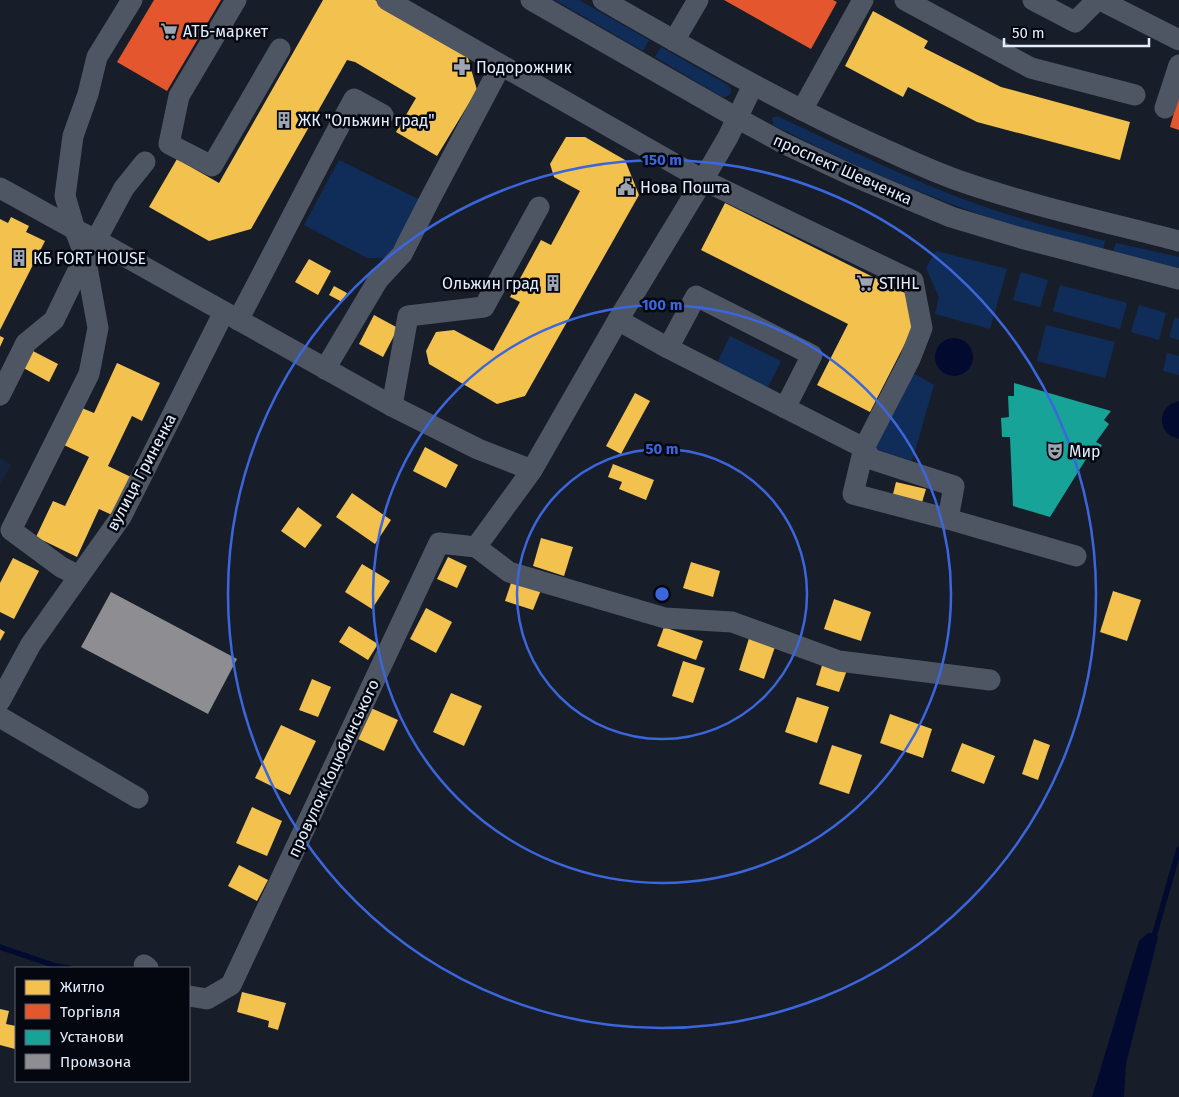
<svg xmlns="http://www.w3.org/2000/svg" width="1179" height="1097" font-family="'Fira Sans',sans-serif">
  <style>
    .built { fill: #15243c }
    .green { fill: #102d59 }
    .water { fill: #020b2f }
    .homes { fill: #f2c14e }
    .shops { fill: #e4572e }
    .public { fill: #17a398 }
    .industry { fill: #8d8d92 }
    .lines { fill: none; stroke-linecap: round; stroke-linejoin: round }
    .stream { stroke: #020b2f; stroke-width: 5.5 }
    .minor { stroke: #4e5664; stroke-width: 21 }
    .ring { fill: none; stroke: #3b66dd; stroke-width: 2.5 }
    .labels { text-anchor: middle; stroke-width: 5; stroke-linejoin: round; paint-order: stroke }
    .poi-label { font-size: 16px; fill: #e4edfb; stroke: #040710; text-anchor: start }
    .street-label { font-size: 16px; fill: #e4edfb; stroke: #040710 }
    .centre { fill: #3b66dd; stroke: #040710; stroke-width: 2.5 }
    .ring-label { font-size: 15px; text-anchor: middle; font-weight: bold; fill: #3b66dd; stroke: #040710; stroke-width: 5; stroke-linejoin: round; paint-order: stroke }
  </style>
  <rect width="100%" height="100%" fill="#181e29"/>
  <polygon class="built" points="0,458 11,465 0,484"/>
  <g class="green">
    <polygon points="555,0 579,0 649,40 643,51"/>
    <polygon points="661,47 728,85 731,89 731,93 726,97 722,97 655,57"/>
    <path d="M777 116C854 152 931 191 1013 216 1043 226 1074 233 1105 241L1103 250 1010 225 951 204 898 183 859 167 773 125 772 118Z"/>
    <polygon points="339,160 424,202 386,258 367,258 304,225"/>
    <polygon points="1116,243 1179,257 1179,268 1113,252"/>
    <polygon points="936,251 1007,269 990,329 935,314 939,297 926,268"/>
    <polygon points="1021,272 1048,280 1040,307 1013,300"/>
    <polygon points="1060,285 1127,303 1120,329 1053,311"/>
    <polygon points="1139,305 1166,313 1159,340 1131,332"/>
    <polygon points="1175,317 1179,319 1179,340 1169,337"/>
    <polygon points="1046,325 1115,342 1105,378 1037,361"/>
    <polygon points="730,336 781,361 767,389 717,363"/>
    <polygon points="1167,353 1179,356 1179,375 1163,371"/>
    <polygon points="902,367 934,385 912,461 866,446"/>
  </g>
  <g class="water">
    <circle cx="954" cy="357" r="19"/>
    <path d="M1179 401V439C1156 434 1156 406 1179 401Z"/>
    <polygon points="1148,933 1155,933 1158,937 1126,1064 1124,1097 1092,1097 1139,941"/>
  </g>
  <g class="homes">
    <polygon points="323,0 375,0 466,51 477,90 437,156 396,132 416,98 355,62 347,60 251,229 209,241 149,207 177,159 219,183"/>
    <polygon points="873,11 928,41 924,48 1001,87 1130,122 1120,160 977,122 908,87 903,97 845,66"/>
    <polygon points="566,137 585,137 625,160 639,195 525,396 497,404 429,364 426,351 436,332 454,330 493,351 520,302 510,297 541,240 551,245 580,191 554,177 550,164"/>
    <polygon points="725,203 905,293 914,326 870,412 817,385 848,324 701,250"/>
    <polygon points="11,217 29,226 26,232 45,241 0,330 0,219 8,223"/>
    <polygon points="309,259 331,271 318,295 295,282"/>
    <polygon points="334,286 347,293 342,302 329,295"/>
    <polygon points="374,315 398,328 383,357 359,344"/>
    <polygon points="0,336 4,338 0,347"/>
    <polygon points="29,349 58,364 49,382 20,366"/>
    <polygon points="117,363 160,383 142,421 132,416 108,466 131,477 112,515 99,509 77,557 36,537 53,501 65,506 89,457 64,445 82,408 94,413"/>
    <polygon points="635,393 650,401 621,454 606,446"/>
    <polygon points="425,447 458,465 446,488 413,471"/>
    <polygon points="613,464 654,480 646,500 619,489 622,482 608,477"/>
    <polygon points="896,482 926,489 921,506 892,498"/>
    <polygon points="352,493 391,520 375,544 336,517"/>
    <polygon points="298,507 322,525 305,548 281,531"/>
    <polygon points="541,538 573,547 564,576 533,566"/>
    <polygon points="448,557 467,566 457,588 437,579"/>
    <polygon points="13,558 39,571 14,619 0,612 0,583"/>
    <polygon points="691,562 720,571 713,597 683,588"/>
    <polygon points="362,564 390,581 372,609 345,592"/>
    <polygon points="512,580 541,590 533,610 505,601"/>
    <polygon points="1113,591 1141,600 1127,641 1100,632"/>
    <polygon points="834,599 871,612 861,641 824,629"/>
    <polygon points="426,608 452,622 436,653 410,639"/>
    <polygon points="349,626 378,644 368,660 339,642"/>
    <polygon points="664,627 703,641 696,660 657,646"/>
    <polygon points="0,629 5,632 0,641"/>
    <polygon points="750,635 776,644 764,679 739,670"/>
    <polygon points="683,661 705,668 693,703 672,696"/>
    <polygon points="823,662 847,670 839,692 816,685"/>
    <polygon points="312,679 331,687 318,717 299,710"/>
    <polygon points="451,693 482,706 464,746 433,732"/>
    <polygon points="797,697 829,707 817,743 785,732"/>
    <polygon points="371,708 398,720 384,751 358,739"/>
    <polygon points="890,714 932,729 923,758 880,743"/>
    <polygon points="281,725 316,741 290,795 255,778"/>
    <polygon points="1034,739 1050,745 1038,780 1022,774"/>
    <polygon points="962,743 995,756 984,784 951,771"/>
    <polygon points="832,745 862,755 849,794 819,784"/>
    <polygon points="252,807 282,821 267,856 236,843"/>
    <polygon points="239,865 268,880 257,901 228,886"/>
    <polygon points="242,992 286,1003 278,1030 268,1027 269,1021 237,1012"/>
    <polygon points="0,1009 9,1011 6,1024 16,1026 16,1043 15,1049 0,1045"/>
  </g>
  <g class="shops">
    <polygon points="154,0 221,0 167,91 117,62"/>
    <polygon points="724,0 833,0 837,2 811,49"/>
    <polygon points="1178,98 1179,98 1179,130 1170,127"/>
  </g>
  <polygon class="public" points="1014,383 1111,411 1104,420 1109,424 1096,442 1102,445 1093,460 1088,456 1050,517 1013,506 1010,437 1002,437 1001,418 1009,417 1008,396 1014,396"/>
  <polygon class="industry" points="111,592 237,659 208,714 81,647"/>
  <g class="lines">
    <g class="stream">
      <polyline points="1155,933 1179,849"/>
      <polyline points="0,947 56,966 69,968"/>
    </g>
    <g class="minor">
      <polyline points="236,0 179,96 169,144 212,166 280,49"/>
      <polyline points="387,0 703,180 913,281 922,328 910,359 864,448 668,348 618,320"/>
      <polyline points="531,0 737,118 783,143 851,175 951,217 1021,238 1179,279"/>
      <path d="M603 0C692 51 780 102 873 144 902 157 931 171 960 181 1032 206 1106 222 1179 241"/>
      <polyline points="905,0 1031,68 1135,95"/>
      <polyline points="1033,0 1075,22 1097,0"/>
      <polyline points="1100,0 1179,40"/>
      <polyline points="674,41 698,0"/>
      <polyline points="753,85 728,137 703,180 618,320 532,470 476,547 509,572 665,618 732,622 839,661 990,680"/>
      <polyline points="1165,108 1179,65"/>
      <polyline points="802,110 863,0"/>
      <path d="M0 188C32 205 63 224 96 240L392 406 478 449 532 470"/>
      <polyline points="96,240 124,188 145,162"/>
      <path d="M238 320C277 247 314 172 354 99L383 115"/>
      <polyline points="668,348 696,296 812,355 785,408"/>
      <polyline points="325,369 378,280 402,254 430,199 501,65"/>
      <polyline points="0,395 26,343 54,320 85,256"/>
      <polyline points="392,406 408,316 484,307 539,207"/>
      <polyline points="864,448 871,459 954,486 948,519 1076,556"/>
      <polyline points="864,448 853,494 948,519"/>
      <polyline points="79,576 61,567 11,530 89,374 98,328 85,256 75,230 65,196 73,136 88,94 97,57 132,0"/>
      <polyline points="0,701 31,644 121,517 224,312"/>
      <polyline points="0,717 138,798"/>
      <polyline points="144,965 148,968"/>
      <polyline points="189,996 207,999 231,985 439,543 476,547"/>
    </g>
  </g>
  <g class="ring">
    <circle cx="662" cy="594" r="145"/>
    <circle cx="662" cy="594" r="289"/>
    <circle cx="662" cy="594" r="434"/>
  </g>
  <defs>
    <g id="supermarket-bare" transform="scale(1.35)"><path d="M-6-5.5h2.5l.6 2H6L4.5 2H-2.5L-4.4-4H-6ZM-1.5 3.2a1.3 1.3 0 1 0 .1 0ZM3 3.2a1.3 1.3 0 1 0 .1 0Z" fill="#9da5b2" stroke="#040710" stroke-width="2.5" paint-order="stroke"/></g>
    <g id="pharmacy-bare" transform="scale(1.35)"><path d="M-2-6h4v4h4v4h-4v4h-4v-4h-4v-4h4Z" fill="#9da5b2" stroke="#040710" stroke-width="2.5" paint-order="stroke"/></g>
    <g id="building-bare" transform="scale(1.35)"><path d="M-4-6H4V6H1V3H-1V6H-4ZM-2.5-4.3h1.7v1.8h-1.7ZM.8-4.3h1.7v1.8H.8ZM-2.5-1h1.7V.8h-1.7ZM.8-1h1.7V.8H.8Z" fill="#9da5b2" stroke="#040710" stroke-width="2.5" paint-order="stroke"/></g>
    <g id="civic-bare" transform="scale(1.35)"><path d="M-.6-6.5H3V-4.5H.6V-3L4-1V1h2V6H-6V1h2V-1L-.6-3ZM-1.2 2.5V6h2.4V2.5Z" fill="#9da5b2" stroke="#040710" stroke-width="2.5" paint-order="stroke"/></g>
    <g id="theatre-bare" transform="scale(1.35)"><path d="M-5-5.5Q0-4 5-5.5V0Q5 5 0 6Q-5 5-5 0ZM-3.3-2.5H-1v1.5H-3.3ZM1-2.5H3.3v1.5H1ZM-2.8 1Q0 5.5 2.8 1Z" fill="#9da5b2" stroke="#040710" stroke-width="2.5" paint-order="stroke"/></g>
  </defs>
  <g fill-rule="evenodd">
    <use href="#supermarket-bare" x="169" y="31"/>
    <use href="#pharmacy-bare" x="462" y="67"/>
    <use href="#building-bare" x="284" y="120"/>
    <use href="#civic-bare" x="626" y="187"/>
    <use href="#building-bare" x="19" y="258"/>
    <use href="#building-bare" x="553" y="283"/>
    <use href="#supermarket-bare" x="865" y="283"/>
    <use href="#theatre-bare" x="1055" y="451"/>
  </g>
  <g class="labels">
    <g class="poi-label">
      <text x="183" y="37">АТБ-маркет</text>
      <text x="476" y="73">Подорожник</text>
      <text x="298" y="126">ЖК "Ольжин град"</text>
      <text x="640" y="193">Нова Пошта</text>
      <text x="33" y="264">КБ FORT HOUSE</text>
      <text x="539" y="289" text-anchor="end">Ольжин град</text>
      <text x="879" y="289">STIHL</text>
      <text x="1069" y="457">Мир</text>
    </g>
    <g class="street-label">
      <text transform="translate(843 169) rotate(24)" y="6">проспект Шевченка</text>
      <text transform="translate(141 472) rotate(-62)" y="6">вулиця Гриненка</text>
      <text transform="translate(333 768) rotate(-65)" y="6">провулок Коцюбинського</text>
    </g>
  </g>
  <circle cx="662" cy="594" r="8" class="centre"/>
  <g class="ring-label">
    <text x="662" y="165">150 m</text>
    <text x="662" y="310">100 m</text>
    <text x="662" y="454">50 m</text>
  </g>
  <rect x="15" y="967" width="175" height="115" fill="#040710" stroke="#5e636e"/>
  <rect x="25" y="980" width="25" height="15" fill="#f2c14e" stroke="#5e636e"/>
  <text x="60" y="992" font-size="15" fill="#e4edfb">Житло</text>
  <rect x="25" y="1004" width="25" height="15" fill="#e4572e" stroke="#5e636e"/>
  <text x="60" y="1017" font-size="15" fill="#e4edfb">Торгівля</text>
  <rect x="25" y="1030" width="25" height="15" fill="#17a398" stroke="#5e636e"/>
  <text x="60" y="1042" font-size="15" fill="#e4edfb">Установи</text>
  <rect x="25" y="1054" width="25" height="15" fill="#8d8d92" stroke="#5e636e"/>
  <text x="60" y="1067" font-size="15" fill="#e4edfb">Промзона</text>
  <path d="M1004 38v8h145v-8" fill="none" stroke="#e4edfb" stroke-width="2.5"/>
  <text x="1012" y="38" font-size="15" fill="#e4edfb" stroke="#040710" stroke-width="4" paint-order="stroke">50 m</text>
</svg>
